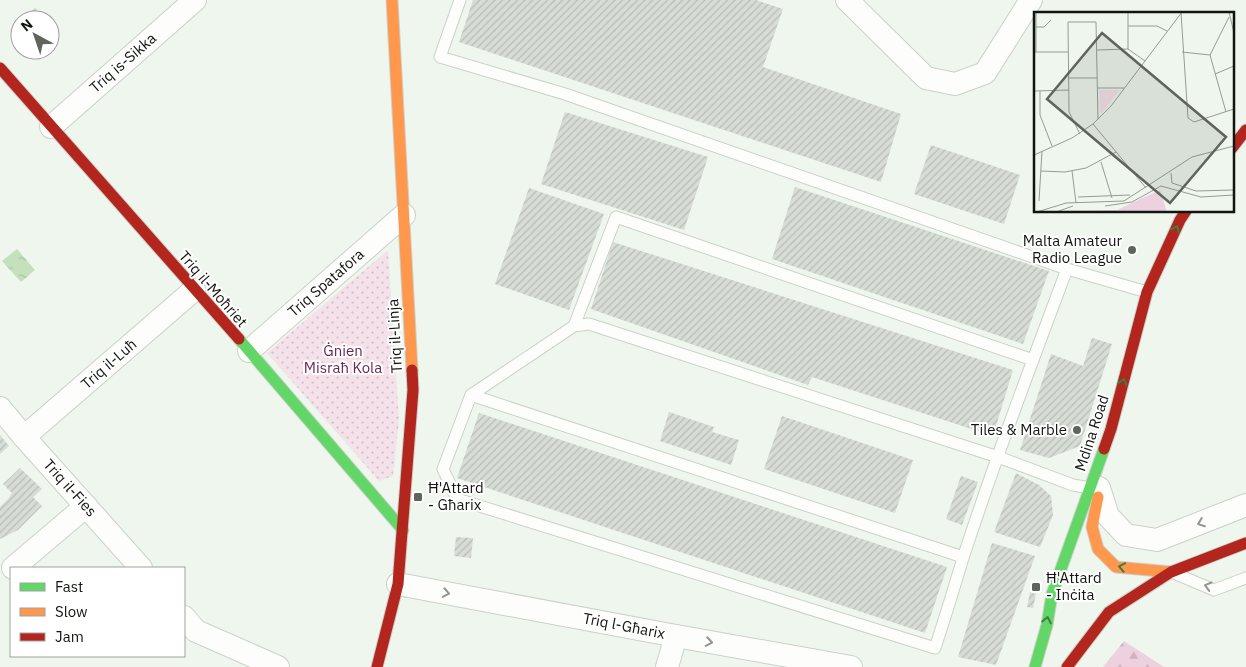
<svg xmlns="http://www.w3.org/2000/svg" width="1246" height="667" font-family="'IBM Plex Sans',sans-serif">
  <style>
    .grass { fill: url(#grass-dots) }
    .forest { fill: url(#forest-firs) }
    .water { fill: url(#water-ripples) }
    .building { fill: url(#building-hatch) }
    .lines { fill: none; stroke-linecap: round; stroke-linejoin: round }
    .lane-casing { stroke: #ccd1ca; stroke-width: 13 }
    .street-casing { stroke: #ccd1ca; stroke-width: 24 }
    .fast-casing { stroke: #ccd1ca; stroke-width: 13 }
    .slow-casing { stroke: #ccd1ca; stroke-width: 13 }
    .jam-casing { stroke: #ccd1ca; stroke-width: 13 }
    .lane { stroke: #fdfefc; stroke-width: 11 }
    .street { stroke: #fdfefc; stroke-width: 22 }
    .fast { stroke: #63d668; stroke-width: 11 }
    .slow { stroke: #ff974d; stroke-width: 11 }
    .jam { stroke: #b3261e; stroke-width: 11 }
    .oneway { stroke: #3e7f40 }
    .oneway2 { stroke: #939591 }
    .poi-dot { fill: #5f645d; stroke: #fff; stroke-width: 2 }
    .labels { text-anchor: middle; stroke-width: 4; stroke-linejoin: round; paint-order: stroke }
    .street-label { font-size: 15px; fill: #11150f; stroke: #fff }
    .poi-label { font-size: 15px; fill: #11150f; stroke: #fff; text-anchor: end }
    .park-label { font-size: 15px; fill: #6a2750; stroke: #fff }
    .inset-road { fill: none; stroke: #969c95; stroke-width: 1 }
    .view { fill: #5f645d; fill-opacity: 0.15; stroke: #5f645d; stroke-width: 2.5 }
    .inset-edge { fill: none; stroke: #11150f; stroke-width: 2.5 }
  </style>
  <defs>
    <pattern id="grass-dots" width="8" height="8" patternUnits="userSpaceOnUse" patternTransform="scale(1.25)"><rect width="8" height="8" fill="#f5e1e9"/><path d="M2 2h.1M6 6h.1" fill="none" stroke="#d1c0c7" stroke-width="1.8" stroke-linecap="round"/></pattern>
    <pattern id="forest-firs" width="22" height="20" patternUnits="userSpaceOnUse" patternTransform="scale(1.25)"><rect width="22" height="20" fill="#edd1de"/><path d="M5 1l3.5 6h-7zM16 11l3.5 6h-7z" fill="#cab3bd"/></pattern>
    <pattern id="water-ripples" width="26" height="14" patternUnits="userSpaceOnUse" patternTransform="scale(1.25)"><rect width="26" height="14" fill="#c4e1bc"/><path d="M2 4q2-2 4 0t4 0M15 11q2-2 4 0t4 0" fill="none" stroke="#a7c0a0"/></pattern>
    <pattern id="building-hatch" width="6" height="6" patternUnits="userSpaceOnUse" patternTransform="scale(1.25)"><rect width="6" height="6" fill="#d7ddd6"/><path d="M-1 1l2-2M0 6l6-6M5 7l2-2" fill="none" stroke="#b8bdb6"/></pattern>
  </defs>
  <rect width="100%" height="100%" fill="#eff6ee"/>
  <polygon class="grass" points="388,250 399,420 393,476 379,481 267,353"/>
  <polygon class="forest" points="1124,641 1164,667 1103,667"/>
  <polygon class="water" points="17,249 35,270 21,282 2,261"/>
  <g class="building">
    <polygon points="473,0 756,0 783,9 763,67 901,114 881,182 459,42"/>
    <polygon points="35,8 44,18 46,16 49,20 21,20"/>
    <polygon points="20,21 20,42 10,30"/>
    <polygon points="565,112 708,157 684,230 541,184"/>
    <polygon points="931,145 1020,175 1004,224 914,194"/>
    <polygon points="795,187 1049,271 1023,344 772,259"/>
    <polygon points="529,188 604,214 569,310 495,284"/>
    <polygon points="613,242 1013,370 993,436 812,377 808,385 591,309"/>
    <polygon points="1092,338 1112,344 1080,446 1049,458 1020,450 1051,354 1083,366"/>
    <polygon points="669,412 714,427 712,432 739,440 731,465 660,441"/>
    <polygon points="479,413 947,567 925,633 457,478"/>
    <polygon points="782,416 913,460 895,513 764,469"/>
    <polygon points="0,435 9,446 0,454"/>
    <polygon points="20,468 42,489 33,497 42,506 18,530 0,539 0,507 8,499 12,493 3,484"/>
    <polygon points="1016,473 1039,485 1051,496 1053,515 1040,547 994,532"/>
    <polygon points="961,476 978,482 962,525 946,519"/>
    <polygon points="456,537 473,538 471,558 454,556"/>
    <polygon points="992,543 1035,556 996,665 958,657"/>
    <polygon points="1030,592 1036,594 1033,608 1027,607"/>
  </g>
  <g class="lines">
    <g class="lane-casing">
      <g id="lane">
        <polyline points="460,0 440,57 565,94 1067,269"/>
        <polyline points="574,326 616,217 1033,360"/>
        <polyline points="471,395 574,326 589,324 998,457 1073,485 1090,488"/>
        <path d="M963 557 471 395 443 469 457 499 935 648C945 618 954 588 963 558 995 460 1031 365 1067 269L1147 292"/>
        <polyline points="1176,574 1214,590 1246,578"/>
      </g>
    </g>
    <g class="street-casing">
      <g id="street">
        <polyline points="847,0 926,78 955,84 985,73 1031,0"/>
        <polyline points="51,127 195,0"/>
        <polyline points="249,351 404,215"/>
        <polyline points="0,408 24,437 141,568"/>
        <polyline points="24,437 194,290"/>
        <polyline points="1099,488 1108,516 1126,535 1157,540 1246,505"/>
        <polyline points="13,568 86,506"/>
        <polyline points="398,584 676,636 851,667"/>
        <polyline points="184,617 196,631 278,667"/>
        <polyline points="667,667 676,636"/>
      </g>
    </g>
    <g class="fast-casing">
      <g id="fast">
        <polyline points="239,339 403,530"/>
        <polyline points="1035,667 1047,625 1052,594 1104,449"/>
      </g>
    </g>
    <g class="slow-casing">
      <g id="slow">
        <polyline points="392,0 412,370"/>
        <polyline points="1098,497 1092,527 1098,549 1116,567 1171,572"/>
      </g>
    </g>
    <g class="jam-casing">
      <g id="jam">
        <polyline points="0,68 239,339"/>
        <polyline points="1232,148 1246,130"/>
        <polyline points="1104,449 1111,429 1147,292 1180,220 1186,211"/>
        <polyline points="377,667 398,584 413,390 412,370"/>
        <polyline points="1067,667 1109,612 1171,572 1246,543"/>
      </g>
    </g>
    <use href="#lane" class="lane"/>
    <use href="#street" class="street"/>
    <use href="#fast" class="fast"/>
    <use href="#slow" class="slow"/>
    <use href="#jam" class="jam"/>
  </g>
  <defs><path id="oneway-chevron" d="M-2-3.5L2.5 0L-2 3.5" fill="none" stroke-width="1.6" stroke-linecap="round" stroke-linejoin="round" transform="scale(1.25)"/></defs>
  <g class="oneway">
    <use href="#oneway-chevron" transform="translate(1176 229) rotate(-65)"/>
    <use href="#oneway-chevron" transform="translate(1123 382) rotate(-76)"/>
    <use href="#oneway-chevron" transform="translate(1122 567) rotate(-169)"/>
    <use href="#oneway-chevron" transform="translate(1047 620) rotate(-78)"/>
  </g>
  <g class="oneway2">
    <use href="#oneway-chevron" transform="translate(1201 523) rotate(159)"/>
    <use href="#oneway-chevron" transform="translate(1208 586) rotate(-164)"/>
    <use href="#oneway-chevron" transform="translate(446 593) rotate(11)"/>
    <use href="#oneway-chevron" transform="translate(709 642) rotate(10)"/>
  </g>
  <g class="poi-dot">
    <circle cx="1132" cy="250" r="5"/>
    <circle cx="1077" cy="430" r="5"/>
    <rect x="413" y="492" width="10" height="10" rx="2.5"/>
    <rect x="1031" y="582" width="10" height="10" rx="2.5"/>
  </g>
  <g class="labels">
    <g class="street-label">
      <text transform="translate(123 63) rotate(-41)" y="5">Triq is-Sikka</text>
      <text transform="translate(326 283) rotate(-41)" y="5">Triq Spatafora</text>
      <text transform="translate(213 289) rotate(49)" y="5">Triq il-Moħriet</text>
      <text transform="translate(395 336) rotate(-93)" y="5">Triq il-Linja</text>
      <text transform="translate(109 364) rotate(-41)" y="5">Triq il-Luħ</text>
      <text transform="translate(1092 433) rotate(-72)" y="5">Mdina Road</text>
      <text transform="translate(70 488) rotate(48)" y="5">Triq il-Fies</text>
      <text transform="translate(624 626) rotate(11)" y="5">Triq l-Għarix</text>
    </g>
    <g class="poi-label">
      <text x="1122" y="246">Malta Amateur<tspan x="1122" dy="17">Radio League</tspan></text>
      <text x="1067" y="435">Tiles &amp; Marble</text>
      <text x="428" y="493" text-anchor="start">Ħ'Attard<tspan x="428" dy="17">- Għarix</tspan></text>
      <text x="1046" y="583" text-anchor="start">Ħ'Attard<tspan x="1046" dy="17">- Inċita</tspan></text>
    </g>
    <g class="park-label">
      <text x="343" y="356">Ġnien<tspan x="343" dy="17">Misraħ Kola</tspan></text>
    </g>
  </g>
  <g transform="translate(1034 12)">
    <rect width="200" height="200" fill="#eff6ee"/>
    <path d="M65 78H86L68 101 66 100Z" fill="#f5e1e9"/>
    <path d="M126 178 133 200 31 198H83Z" fill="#edd1de"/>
    <path class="inset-road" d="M195 0 200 21M147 1 154 106 160 110 200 97M94 14H123L133 19M2 15H10L17 8M94 37V0M63 38 94 37 111 49M0 40H34M2 40V0M148 40 176 43M181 62 200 54M34 66H63M64 76H90M0 79 35 78M6 79V103L18 134M192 100 176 43 195 5M59 112 112 176M46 122 35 100 34 10H62L64 107M0 143 38 126 59 112 77 94 148 0M67 150 78 186M7 159 31 160 52 156 82 140M38 159 42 191M137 161 138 171 162 179 200 178M44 185 96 183M5 189 8 139M71 194 98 190 127 174 167 185 200 183M3 200 32 191 90 189 158 145 200 134M22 200 39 194"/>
    <path class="view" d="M68 21 192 125 136 191 13 87Z"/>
    <rect width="200" height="200" class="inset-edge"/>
  </g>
  <rect x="10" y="567" width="175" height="90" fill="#ffffff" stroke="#a0a19f"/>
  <rect x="20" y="583" width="25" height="8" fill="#63d668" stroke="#a0a19f"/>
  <text x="55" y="592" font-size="15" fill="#11150f">Fast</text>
  <rect x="20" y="608" width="25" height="8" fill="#ff974d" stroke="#a0a19f"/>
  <text x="55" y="617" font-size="15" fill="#11150f">Slow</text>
  <rect x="20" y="633" width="25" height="8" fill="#b3261e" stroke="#a0a19f"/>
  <text x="55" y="642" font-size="15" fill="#11150f">Jam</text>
  <g transform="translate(35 35) rotate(320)"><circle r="24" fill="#ffffff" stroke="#a0a19f"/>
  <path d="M0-4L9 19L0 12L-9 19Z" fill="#5f645d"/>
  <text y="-8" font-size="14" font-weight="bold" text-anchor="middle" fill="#11150f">N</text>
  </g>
</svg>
